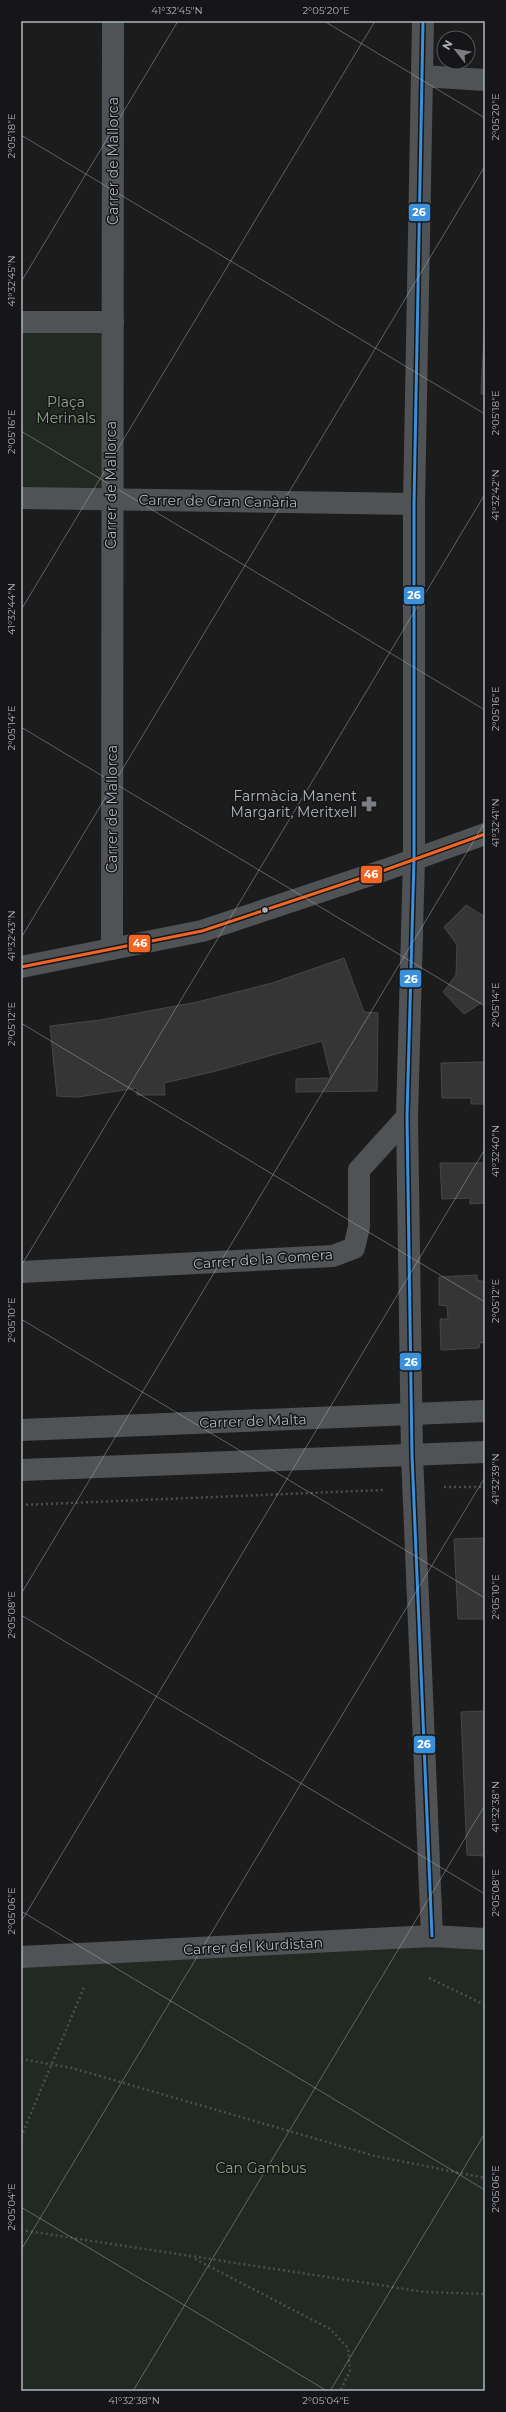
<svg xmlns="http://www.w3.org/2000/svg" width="506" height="2412" font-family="Montserrat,sans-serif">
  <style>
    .green { fill: #222922 }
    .building { fill: #353536; stroke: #444748 }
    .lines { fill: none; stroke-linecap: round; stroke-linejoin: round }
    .path { stroke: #4c4d50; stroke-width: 2.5; stroke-dasharray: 2 3; stroke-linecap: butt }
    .minor { stroke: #505355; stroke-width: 22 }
    .bus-1-casing { stroke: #161618; stroke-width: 6 }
    .bus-2-casing { stroke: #161618; stroke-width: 6 }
    .bus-1 { stroke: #3a90db; stroke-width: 3 }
    .bus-2 { stroke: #f26522; stroke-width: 3 }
    .ticks { fill: none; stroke: #aeb5bc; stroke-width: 1; stroke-opacity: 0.45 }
    .bus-dot { fill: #aeb5bc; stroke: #161618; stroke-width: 1.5 }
    .labels { text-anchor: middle; stroke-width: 3; stroke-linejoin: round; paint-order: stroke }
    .street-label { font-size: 14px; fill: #aeb5bc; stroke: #161618 }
    .park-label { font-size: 14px; fill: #8ba785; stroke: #161618 }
    .poi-label { font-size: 14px; fill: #aeb5bc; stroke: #161618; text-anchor: end }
    .line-badge { stroke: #161618; stroke-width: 1.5 }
    .badge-label { font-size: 11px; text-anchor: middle; font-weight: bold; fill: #fff }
    .neatline { fill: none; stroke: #aeb5bc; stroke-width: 1.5 }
    .ticks-label { font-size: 10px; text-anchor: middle; fill: #aeb5bc }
  </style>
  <rect width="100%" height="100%" fill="#1c1c1c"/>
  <g class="green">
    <polygon points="21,322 113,322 111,499 21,498"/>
    <polygon points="485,1939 485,2391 21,2391 21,1957"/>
  </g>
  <g class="building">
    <polygon points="485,314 485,394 481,394"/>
    <polygon points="466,905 485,917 485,1003 481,1003 464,1014 443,992 456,975 457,945 444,927"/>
    <polygon points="344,958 364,1012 378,1013 377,1091 296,1092 296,1079 331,1078 322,1041 216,1071 164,1083 165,1095 137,1095 137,1088 78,1097 57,1096 50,1026 100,1020 197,1002 272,983"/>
    <polygon points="485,1062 485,1104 471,1104 471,1098 442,1098 441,1063"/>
    <polygon points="440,1163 485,1163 485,1203 470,1204 470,1198 442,1199"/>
    <polygon points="477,1275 477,1280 485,1282 485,1342 480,1343 479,1348 441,1350 440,1319 448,1319 447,1306 439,1305 439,1277"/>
    <polygon points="485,1538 485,1619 458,1619 454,1539"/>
    <polygon points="485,1711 485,1856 467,1855 461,1712"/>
  </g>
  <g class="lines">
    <g class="path">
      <polyline points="444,1487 485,1487"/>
      <polyline points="21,1505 383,1490"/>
      <polyline points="429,1978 485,2005"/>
      <polyline points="21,2059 72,2068 375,2156 485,2178"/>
      <polyline points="21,2137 85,1985"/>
      <polyline points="21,2230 425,2292 485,2294"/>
      <polyline points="195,2259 330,2329 348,2348 350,2371 340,2391"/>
    </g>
    <g class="minor">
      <polyline points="423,21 414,504 414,859 407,1117 412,1455 432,1936"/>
      <polyline points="422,76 485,80"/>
      <polyline points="21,322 113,322"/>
      <polyline points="21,498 414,504"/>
      <polyline points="112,949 113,21"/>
      <polyline points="21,967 202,931 385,870 485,834"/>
      <polyline points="21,1272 333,1256 354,1248 359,1227 359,1170 407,1117"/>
      <polyline points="21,1430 485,1411"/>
      <polyline points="21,1470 485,1452"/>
      <polyline points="21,1957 432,1936 485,1939"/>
    </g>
    <g class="bus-1-casing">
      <polyline id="bus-1" points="423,21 414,504 414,859 407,1117 412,1455 432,1936"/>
    </g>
    <g class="bus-2-casing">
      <polyline id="bus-2" points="21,967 202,931 385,870 485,834"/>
    </g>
    <use href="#bus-1" class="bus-1"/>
    <use href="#bus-2" class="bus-2"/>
  </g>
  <path class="ticks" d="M324 21 485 118M21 135 485 414M21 282 178 21M21 431 485 710M21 610 375 21M21 727 485 1006M21 938 485 166M21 1023 485 1302M21 1266 485 494M21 1319 485 1598M21 1594 485 822M21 1615 485 1894M21 1911 485 2190M21 1922 485 1149M21 2207 327 2391M21 2250 485 1477M133 2391 485 1805M330 2391 485 2133"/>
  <defs>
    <g id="pharmacy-bare" transform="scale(1.2)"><path d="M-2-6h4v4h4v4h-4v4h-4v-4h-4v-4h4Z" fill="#7b7f84" stroke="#161618" stroke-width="2.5" paint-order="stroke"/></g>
  </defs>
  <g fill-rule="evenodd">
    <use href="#pharmacy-bare" x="369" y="804"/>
  </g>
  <circle class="bus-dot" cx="265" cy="910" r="3.5"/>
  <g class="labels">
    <g class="street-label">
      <text transform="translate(113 161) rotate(-90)" y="5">Carrer de Mallorca</text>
      <text transform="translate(111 485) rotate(-90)" y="5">Carrer de Mallorca</text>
      <text transform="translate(218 501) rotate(1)" y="5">Carrer de Gran Canària</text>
      <text transform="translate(112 809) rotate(-90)" y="5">Carrer de Mallorca</text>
      <text transform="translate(263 1259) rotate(-4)" y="5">Carrer de la Gomera</text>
      <text transform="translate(253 1421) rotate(-2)" y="5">Carrer de Malta</text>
      <text transform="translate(253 1946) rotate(-3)" y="5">Carrer del Kurdistan</text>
    </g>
    <g class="park-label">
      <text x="66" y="407">Plaça<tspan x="66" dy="16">Merinals</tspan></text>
      <text x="261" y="2173">Can Gambus</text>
    </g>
    <g class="poi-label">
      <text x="357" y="801">Farmàcia Manent<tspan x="357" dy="16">Margarit, Meritxell</tspan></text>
    </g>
  </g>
  <g class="line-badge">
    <rect x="408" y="203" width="23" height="19" rx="4" fill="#3a90db"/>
    <rect x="403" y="586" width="22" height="19" rx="4" fill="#3a90db"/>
    <rect x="360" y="865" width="23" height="19" rx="4" fill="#f26522"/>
    <rect x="128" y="934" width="23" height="19" rx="4" fill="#f26522"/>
    <rect x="399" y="969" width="23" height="19" rx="4" fill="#3a90db"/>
    <rect x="399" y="1352" width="23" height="19" rx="4" fill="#3a90db"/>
    <rect x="413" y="1735" width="23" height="19" rx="4" fill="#3a90db"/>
  </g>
  <g class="badge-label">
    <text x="419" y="216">26</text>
    <text x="414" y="599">26</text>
    <text x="371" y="878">46</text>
    <text x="140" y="947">46</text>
    <text x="411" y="983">26</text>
    <text x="411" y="1366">26</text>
    <text x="424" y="1748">26</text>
  </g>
  <rect width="506" height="2412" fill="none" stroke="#161618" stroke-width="44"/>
  <g transform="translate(456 50) rotate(301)"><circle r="19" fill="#161618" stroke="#53565a"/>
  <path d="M0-3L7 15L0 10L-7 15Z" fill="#7b7f84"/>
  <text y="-6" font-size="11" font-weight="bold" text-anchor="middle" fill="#aeb5bc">N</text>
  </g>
  <rect x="22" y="22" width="462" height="2368" class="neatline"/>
  <g class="ticks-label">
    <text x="177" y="14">41°32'45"N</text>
    <text x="326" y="14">2°05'20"E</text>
    <text transform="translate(495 117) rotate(-90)" y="4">2°05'20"E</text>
    <text transform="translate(11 136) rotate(-90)" y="4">2°05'18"E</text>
    <text transform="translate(11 281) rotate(-90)" y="4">41°32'45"N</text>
    <text transform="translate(495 413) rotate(-90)" y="4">2°05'18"E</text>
    <text transform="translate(11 432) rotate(-90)" y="4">2°05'16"E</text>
    <text transform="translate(495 495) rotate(-90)" y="4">41°32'42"N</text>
    <text transform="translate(11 609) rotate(-90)" y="4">41°32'44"N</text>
    <text transform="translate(495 709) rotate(-90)" y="4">2°05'16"E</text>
    <text transform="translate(11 728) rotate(-90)" y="4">2°05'14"E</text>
    <text transform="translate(495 823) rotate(-90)" y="4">41°32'41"N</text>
    <text transform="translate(11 936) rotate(-90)" y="4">41°32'43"N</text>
    <text transform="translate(495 1005) rotate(-90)" y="4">2°05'14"E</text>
    <text transform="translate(11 1024) rotate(-90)" y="4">2°05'12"E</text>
    <text transform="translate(495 1151) rotate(-90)" y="4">41°32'40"N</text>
    <text transform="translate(495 1301) rotate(-90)" y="4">2°05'12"E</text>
    <text transform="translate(11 1320) rotate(-90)" y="4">2°05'10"E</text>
    <text transform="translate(495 1479) rotate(-90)" y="4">41°32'39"N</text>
    <text transform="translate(495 1597) rotate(-90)" y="4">2°05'10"E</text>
    <text transform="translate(11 1615) rotate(-90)" y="4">2°05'08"E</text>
    <text transform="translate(495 1807) rotate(-90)" y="4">41°32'38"N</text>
    <text transform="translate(495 1893) rotate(-90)" y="4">2°05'08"E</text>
    <text transform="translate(11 1911) rotate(-90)" y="4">2°05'06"E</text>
    <text transform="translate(495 2189) rotate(-90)" y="4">2°05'06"E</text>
    <text transform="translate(11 2207) rotate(-90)" y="4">2°05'04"E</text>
    <text x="134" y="2404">41°32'38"N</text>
    <text x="326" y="2404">2°05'04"E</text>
  </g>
</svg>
